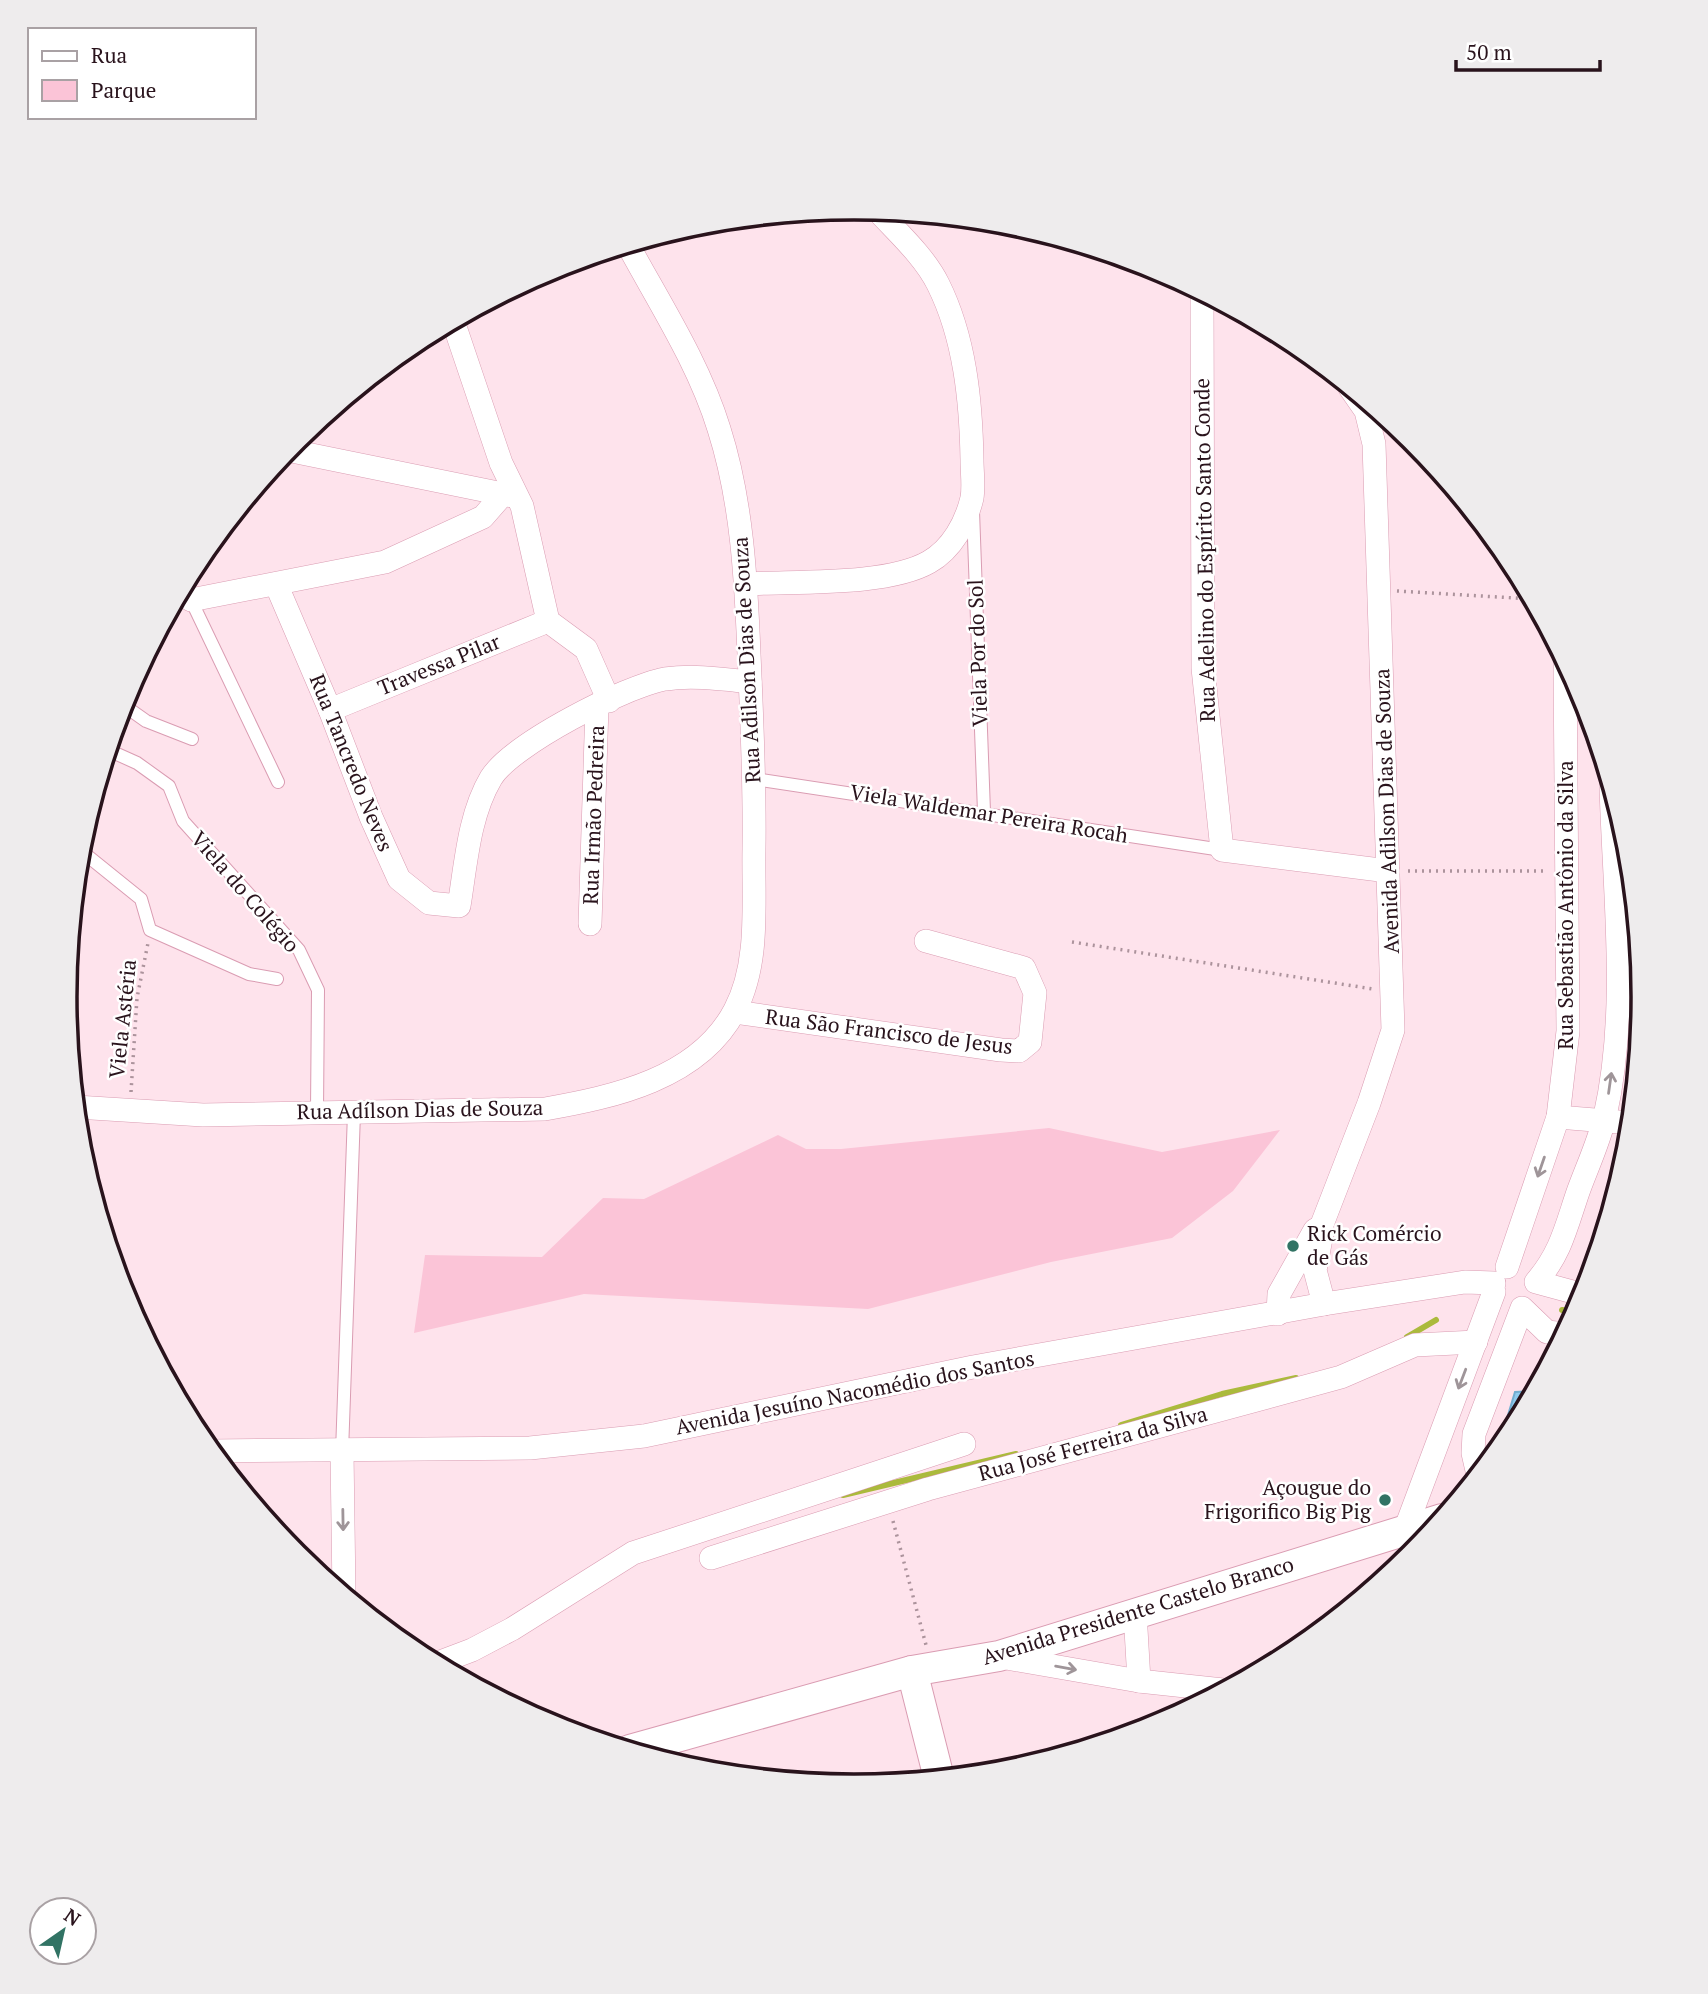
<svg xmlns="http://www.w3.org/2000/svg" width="1708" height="1994" font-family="'PT Serif',serif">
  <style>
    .green { fill: #fbc4d7 }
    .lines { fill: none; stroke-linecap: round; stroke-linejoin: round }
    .stream { stroke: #abba3c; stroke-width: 6 }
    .building { fill: #8ecaee; stroke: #72add0; stroke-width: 2 }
    .service-casing { stroke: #da9cb2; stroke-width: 14 }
    .minor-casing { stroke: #da9cb2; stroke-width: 24 }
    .tertiary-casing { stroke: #da9cb2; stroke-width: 32 }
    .path { stroke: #ac939c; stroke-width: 3.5; stroke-dasharray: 2 5; stroke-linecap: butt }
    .service { stroke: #fff; stroke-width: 12 }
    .minor { stroke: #fff; stroke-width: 23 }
    .tertiary { stroke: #fff; stroke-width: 30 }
    .oneway { stroke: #9f9599 }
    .poi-dot { fill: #317364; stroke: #fff; stroke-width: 2.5 }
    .labels { text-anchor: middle; stroke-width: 5; stroke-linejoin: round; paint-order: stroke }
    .street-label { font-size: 21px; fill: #29131c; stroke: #fff }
    .poi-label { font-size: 21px; fill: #29131c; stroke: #fff; text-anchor: start }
    .rim { fill: none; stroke: #29131c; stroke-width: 3.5 }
  </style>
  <rect width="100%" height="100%" fill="#fee3ec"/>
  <polygon class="green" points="1049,1128 1162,1152 1280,1130 1233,1191 1172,1238 1051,1262 868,1309 584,1294 414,1333 425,1255 542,1257 603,1198 644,1199 778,1135 806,1149 841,1149"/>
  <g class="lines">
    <g class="stream">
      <polyline points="1562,1310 1576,1312"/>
      <polyline points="1407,1337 1436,1320"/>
      <polyline points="1121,1425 1222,1394 1296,1378"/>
      <polyline points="843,1495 1016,1454"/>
    </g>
  </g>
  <polygon class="building" points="1534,1391 1510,1436 1502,1435 1515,1392"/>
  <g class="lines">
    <g class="service-casing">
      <g id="service">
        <polyline points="973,511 984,812"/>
        <polyline points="180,591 191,600 278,782"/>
        <polyline points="122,704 146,721 192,739"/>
        <polyline points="108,750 137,763 169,786 183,821 299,950 318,990 317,1112"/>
        <polyline points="755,779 1222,850"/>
        <polyline points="79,849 141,899 150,930 249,974 277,979"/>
        <polyline points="342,1452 354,1113"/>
      </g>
    </g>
    <g class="minor-casing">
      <g id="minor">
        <polyline points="1202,292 1203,668 1222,850 1388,871"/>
        <polyline points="453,321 501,463 522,506 548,621 586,649 609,701"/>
        <polyline points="287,450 513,496"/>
        <path d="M276 584 330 710 371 817 399 879 429 903 459 906C466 863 469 815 491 778 512 744 626 686 665 679 693 675 722 679 750 682"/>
        <path d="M746 584C796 581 887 586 929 562 952 549 966 523 972 498 974 486 972 472 972 460 971 401 965 338 938 284 924 256 898 233 877 210"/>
        <polyline points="191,600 385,562 483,517 503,494"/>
        <polyline points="330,710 548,621"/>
        <polyline points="590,924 597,706"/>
        <polyline points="735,1012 1001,1050 1019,1051 1030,1042 1035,993 1024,968 926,941"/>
        <path d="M76 1107 203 1115 545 1109C613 1097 699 1079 735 1010 760 963 753 902 754 849 755 784 752 719 749 654 746 579 742 501 719 429 699 364 660 304 628 245"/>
        <polyline points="1558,1117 1631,1123"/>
        <polyline points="1322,1233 1315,1270 1324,1304"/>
        <polyline points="1507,1267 1558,1117 1568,1031 1565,661"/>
        <path d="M1584 1295 1536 1282C1561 1253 1566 1227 1578 1192 1587 1167 1599 1142 1605 1116 1629 1010 1614 894 1611 786"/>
        <polyline points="1278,1314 1279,1294 1315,1230 1321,1227 1369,1103 1393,1030 1374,444 1366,411 1350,388"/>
        <polyline points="211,1451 530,1448 644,1436 973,1367 1324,1304 1465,1282 1494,1283"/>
        <polyline points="342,1452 344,1594"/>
        <polyline points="1478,1475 1473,1453 1474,1434 1522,1308 1547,1332 1565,1334"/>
        <polyline points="1405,1530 1494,1292"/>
        <polyline points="711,1558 928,1489 1341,1377 1415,1345 1476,1342"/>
        <polyline points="1135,1612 1139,1681"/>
        <polyline points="1001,1657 1139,1681 1223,1690"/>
        <polyline points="435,1664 472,1650 512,1629 633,1553 964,1444"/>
      </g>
    </g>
    <g class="tertiary-casing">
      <g id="tertiary">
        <polyline points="912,1671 939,1778"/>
        <polyline points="630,1750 912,1671 999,1656 1442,1519"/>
      </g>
    </g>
    <g class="path">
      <polyline points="1397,591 1532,599"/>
      <polyline points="1408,871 1547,871"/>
      <polyline points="1072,942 1373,989"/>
      <polyline points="131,1092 137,998 148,943"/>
      <polyline points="893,1521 926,1645"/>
    </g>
    <use href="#service" class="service"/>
    <use href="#minor" class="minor"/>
    <use href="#tertiary" class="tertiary"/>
  </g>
  <defs><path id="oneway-shaft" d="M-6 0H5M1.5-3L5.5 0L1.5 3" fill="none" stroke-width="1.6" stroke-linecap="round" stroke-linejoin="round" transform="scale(1.75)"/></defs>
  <g class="oneway">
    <use href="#oneway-shaft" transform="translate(1610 1083) rotate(-82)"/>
    <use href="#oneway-shaft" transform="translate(1541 1167) rotate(109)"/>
    <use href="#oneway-shaft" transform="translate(1462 1379) rotate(111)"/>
    <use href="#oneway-shaft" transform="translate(343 1520) rotate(89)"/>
    <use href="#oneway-shaft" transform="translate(1066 1668) rotate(10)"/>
  </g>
  <g class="poi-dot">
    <circle cx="1293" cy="1246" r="7"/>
    <circle cx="1385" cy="1500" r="7"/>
  </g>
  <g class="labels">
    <g class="street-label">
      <text transform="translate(1205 550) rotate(-91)" y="7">Rua Adelino do Espírito Santo Conde</text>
      <text transform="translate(978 653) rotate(-92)" y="7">Viela Por do Sol</text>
      <text transform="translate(747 660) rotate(-93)" y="7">Rua Adilson Dias de Souza</text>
      <text transform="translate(439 665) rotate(-22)" y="7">Travessa Pilar</text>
      <text transform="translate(351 763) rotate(68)" y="7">Rua Tancredo Neves</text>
      <text transform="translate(1387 811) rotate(-92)" y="7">Avenida Adilson Dias de Souza</text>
      <text transform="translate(989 814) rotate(9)" y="7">Viela Waldemar Pereira Rocah</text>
      <text transform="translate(594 815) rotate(-88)" y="7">Rua Irmão Pedreira</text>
      <text transform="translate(245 892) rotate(49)" y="7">Viela do Colégio</text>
      <text transform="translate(1566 905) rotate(-90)" y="7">Rua Sebastião Antônio da Silva</text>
      <text transform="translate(123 1019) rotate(-84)" y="7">Viela Astéria</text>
      <text transform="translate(889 1032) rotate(7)" y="7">Rua São Francisco de Jesus</text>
      <text transform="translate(420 1110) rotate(-1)" y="7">Rua Adílson Dias de Souza</text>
      <text transform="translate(855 1393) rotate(-11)" y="7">Avenida Jesuíno Nacomédio dos Santos</text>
      <text transform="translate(1093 1444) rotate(-15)" y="7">Rua José Ferreira da Silva</text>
      <text transform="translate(1138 1611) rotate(-17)" y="7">Avenida Presidente Castelo Branco</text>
    </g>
    <g class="poi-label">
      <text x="1307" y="1241">Rick Comércio<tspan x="1307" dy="24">de Gás</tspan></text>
      <text x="1371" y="1495" text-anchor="end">Açougue do<tspan x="1371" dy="24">Frigorifico Big Pig</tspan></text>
    </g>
  </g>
  <path d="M0 0H1708V1994H0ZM77 997a777 777 0 1 1 1554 0a777 777 0 1 1-1554 0Z" fill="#eeeced" fill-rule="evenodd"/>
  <path class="rim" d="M77 997a777 777 0 1 1 1554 0a777 777 0 1 1-1554 0Z"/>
  <rect x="28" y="28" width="228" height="91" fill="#ffffff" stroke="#a9a1a4" stroke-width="2"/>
  <rect x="42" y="51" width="35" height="10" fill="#ffffff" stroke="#a9a1a4" stroke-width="2"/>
  <text x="91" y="63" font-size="21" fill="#29131c">Rua</text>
  <rect x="42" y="80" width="35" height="21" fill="#fbc4d7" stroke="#a9a1a4" stroke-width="2"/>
  <text x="91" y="98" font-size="21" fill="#29131c">Parque</text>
  <g transform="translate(63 1931) rotate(34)"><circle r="33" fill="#ffffff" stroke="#a9a1a4" stroke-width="2"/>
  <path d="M0-5L12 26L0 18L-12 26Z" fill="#317364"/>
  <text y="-10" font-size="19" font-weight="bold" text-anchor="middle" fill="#29131c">N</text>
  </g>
  <path d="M1456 60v10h144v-10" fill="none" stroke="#29131c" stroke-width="3.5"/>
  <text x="1466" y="60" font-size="21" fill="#29131c" stroke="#ffffff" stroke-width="5" paint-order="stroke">50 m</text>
</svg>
